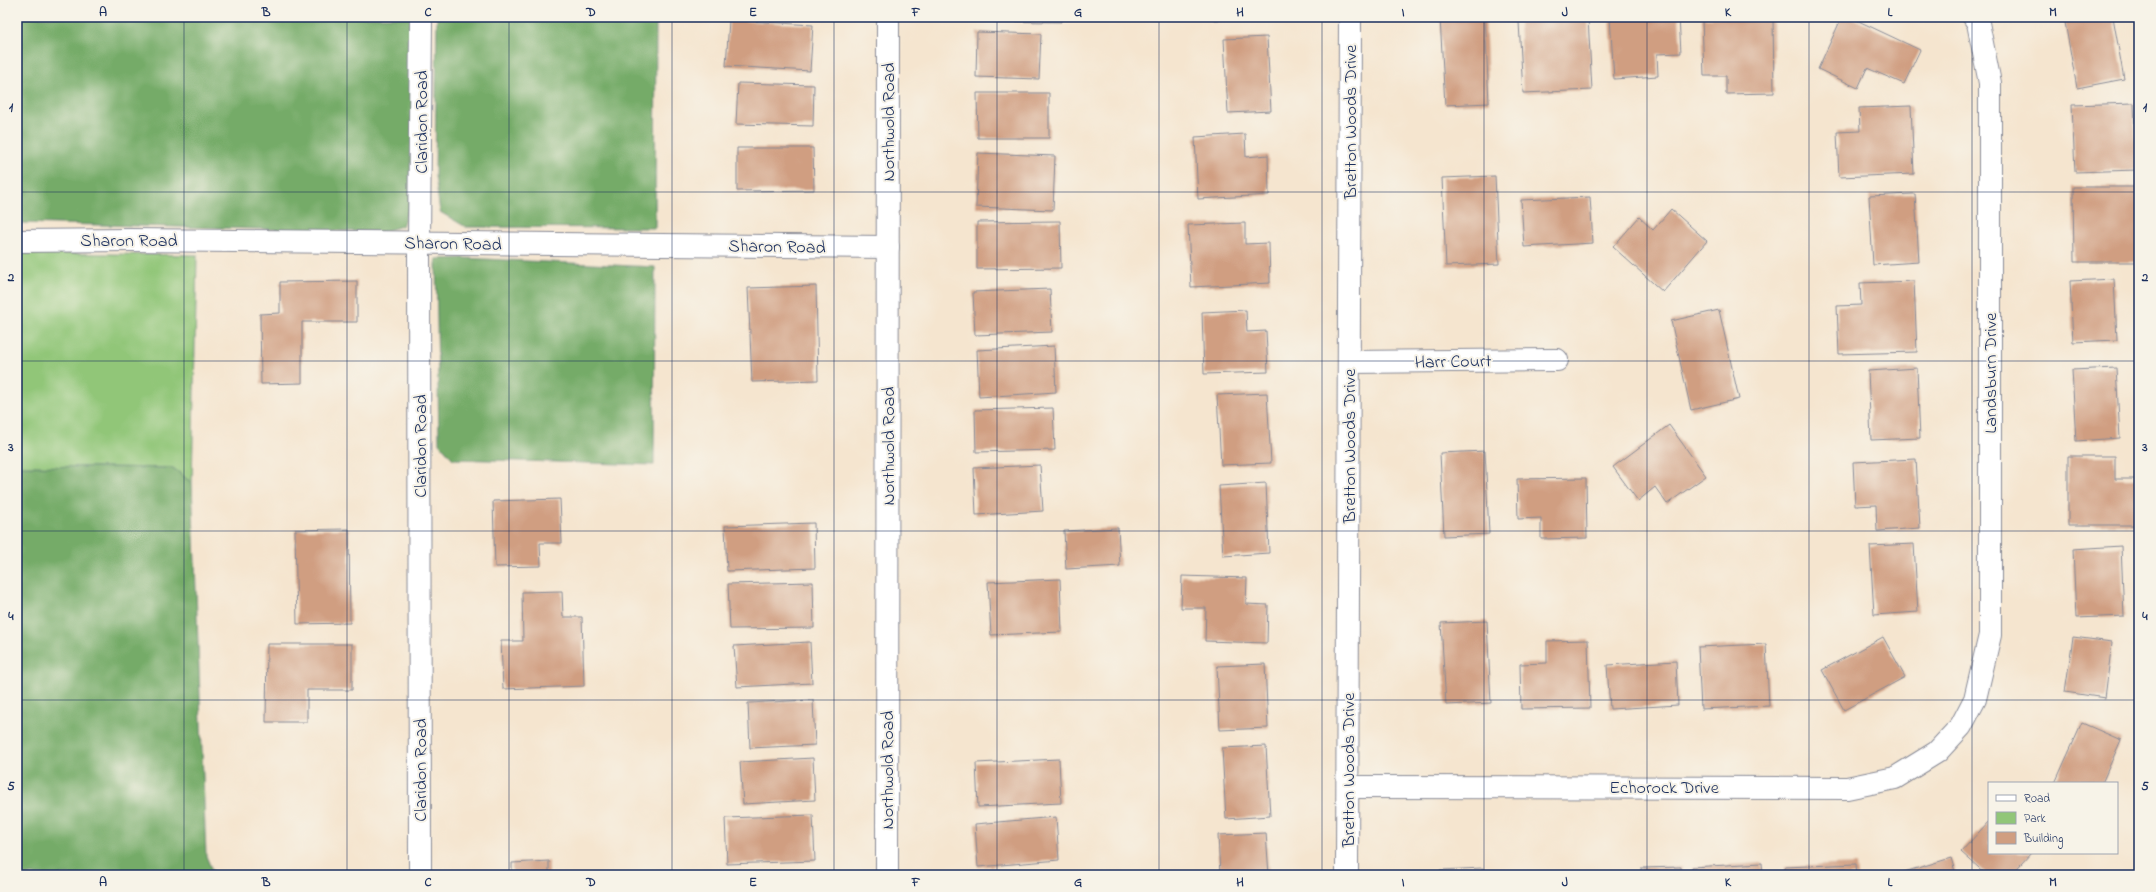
<svg xmlns="http://www.w3.org/2000/svg" width="2156" height="892" font-family="'Indie Flower',sans-serif">
  <style>
    .green { fill: #91c678; stroke: #567a6b }
    .forest { fill: #74ab68; stroke: #486d63 }
    .building { fill: #d09e81 }
    .lines { fill: none; stroke-linecap: round; stroke-linejoin: round }
    .minor-casing { stroke: #888a96; stroke-width: 24 }
    .minor { stroke: #fff; stroke-width: 22 }
    .grid { fill: none; stroke: #1b2f5e; stroke-width: 1; stroke-opacity: 0.55 }
    .labels { text-anchor: middle; stroke-width: 4; stroke-linejoin: round; paint-order: stroke }
    .street-label { font-size: 18px; fill: #1b2f5e; stroke: #f7f3e8 }
    .neatline { fill: none; stroke: #1b2f5e; stroke-width: 1.5 }
    .grid-label { font-size: 13px; text-anchor: middle; font-weight: bold; fill: #1b2f5e }
  </style>
  <rect width="100%" height="100%" fill="#f7f3e8"/>
  <filter id="ink" filterUnits="userSpaceOnUse"><feTurbulence type="fractalNoise" baseFrequency=".025" numOctaves="2"/><feDisplacementMap in="SourceGraphic" scale="8" xChannelSelector="R" yChannelSelector="G"/><feConvolveMatrix kernelMatrix="1 2 1 2 8 2 1 2 1" color-interpolation-filters="sRGB"/></filter>
  <filter id="wash" filterUnits="userSpaceOnUse"><feTurbulence type="fractalNoise" baseFrequency=".012" numOctaves="4" result="noise"/><feDisplacementMap in="SourceGraphic" scale="16" xChannelSelector="R" yChannelSelector="G"/><feGaussianBlur stdDeviation="0.9" result="paint"/><feColorMatrix in="noise" values="0 0 0 0 0 0 0 0 0 0 0 0 0 0 0 0 0 1.4 0 .05"/><feComposite in="paint" operator="in"/></filter>
  <g filter="url(#wash)">
    <rect width="100%" height="100%" fill="#f5e5cf"/>
    <polygon class="green" points="17,253 197,255 192,483 173,468 17,466"/>
    <g class="forest">
      <polygon points="17,17 416,17 415,192 402,226 382,232 17,223"/>
      <polygon points="437,17 656,17 655,228 466,227 440,212 435,176"/>
      <polygon points="463,258 655,267 654,465 453,459 439,443 436,259"/>
      <polygon points="17,466 173,468 192,483 206,856 214,875 17,875"/>
    </g>
    <g id="blocks">
      <g class="building">
        <polygon points="978,17 1061,17 1061,22 978,21"/>
        <polygon points="1213,17 1249,17 1249,18 1214,20"/>
        <polygon points="1485,17 1489,103 1445,105 1440,18"/>
        <polygon points="1610,17 1679,17 1681,53 1657,54 1658,76 1614,79"/>
        <polygon points="1733,17 1773,17 1774,93 1726,94 1726,76 1704,76 1702,18"/>
        <polygon points="1842,17 1850,17 1920,50 1904,84 1867,68 1858,88 1818,69"/>
        <polygon points="2064,17 2113,17 2124,79 2077,88"/>
        <polygon points="1588,18 1592,90 1523,93 1519,22"/>
        <polygon points="729,20 813,25 810,71 726,66"/>
        <polygon points="977,32 1041,34 1039,79 976,77"/>
        <polygon points="1267,37 1271,111 1228,113 1224,39"/>
        <polygon points="738,83 814,85 813,126 736,124"/>
        <polygon points="977,93 1049,93 1049,138 978,138"/>
        <polygon points="2134,103 2137,170 2075,172 2072,105"/>
        <polygon points="1911,106 1914,174 1839,177 1837,132 1860,131 1859,108"/>
        <polygon points="1245,134 1246,157 1268,155 1269,195 1198,199 1195,137"/>
        <polygon points="737,148 813,148 814,190 737,191"/>
        <polygon points="978,153 1055,156 1053,210 976,207"/>
        <polygon points="1495,176 1499,264 1446,266 1442,178"/>
        <polygon points="2073,187 2139,187 2139,262 2074,262"/>
        <polygon points="1915,194 1919,262 1873,265 1869,196"/>
        <polygon points="1590,197 1593,243 1524,247 1521,200"/>
        <polygon points="1671,209 1707,241 1663,292 1613,247 1639,217 1653,230"/>
        <polygon points="1060,221 1061,268 977,269 977,222"/>
        <polygon points="1245,223 1245,244 1269,243 1270,283 1191,287 1188,225"/>
        <polygon points="2114,279 2117,340 2073,342 2070,281"/>
        <polygon points="357,281 357,322 302,322 302,383 261,384 260,314 280,313 280,282"/>
        <polygon points="1914,281 1917,352 1839,354 1837,306 1861,305 1860,283"/>
        <polygon points="816,286 818,380 752,382 748,288"/>
        <polygon points="1050,289 1052,332 975,335 973,292"/>
        <polygon points="1246,310 1247,332 1266,331 1268,372 1204,374 1202,312"/>
        <polygon points="1719,310 1739,399 1691,410 1671,321"/>
        <polygon points="1054,346 1056,392 979,397 977,350"/>
        <polygon points="1917,368 1920,438 1871,440 1868,371"/>
        <polygon points="2116,368 2120,438 2076,441 2072,370"/>
        <polygon points="1267,393 1271,463 1221,465 1217,395"/>
        <polygon points="1053,408 1055,450 976,452 975,410"/>
        <polygon points="1669,425 1706,476 1667,504 1655,487 1638,501 1613,467"/>
        <polygon points="1485,451 1489,534 1444,536 1440,453"/>
        <polygon points="2068,456 2115,456 2115,479 2136,479 2137,525 2068,525"/>
        <polygon points="1916,459 1920,528 1877,531 1876,505 1855,506 1853,462"/>
        <polygon points="1040,465 1043,511 976,515 974,468"/>
        <polygon points="1586,478 1587,538 1541,539 1541,518 1518,519 1517,479"/>
        <polygon points="1266,483 1269,553 1223,556 1219,486"/>
        <polygon points="560,499 562,543 540,543 541,566 495,567 493,501"/>
        <polygon points="814,523 815,568 727,571 725,526"/>
        <polygon points="1118,528 1120,566 1066,569 1064,531"/>
        <polygon points="349,529 350,623 297,624 295,530"/>
        <polygon points="1914,544 1918,612 1874,615 1870,546"/>
        <polygon points="2121,546 2124,616 2076,618 2073,549"/>
        <polygon points="1182,576 1247,578 1246,604 1268,605 1267,643 1205,641 1206,608 1181,608"/>
        <polygon points="1060,579 1062,632 991,635 988,582"/>
        <polygon points="813,582 814,628 730,629 728,584"/>
        <polygon points="562,591 563,617 582,617 584,686 503,689 501,641 523,641 522,592"/>
        <polygon points="1487,621 1491,703 1446,705 1441,623"/>
        <polygon points="1883,637 1905,677 1844,710 1822,670"/>
        <polygon points="2073,637 2112,642 2105,698 2065,692"/>
        <polygon points="1588,640 1590,708 1521,709 1520,664 1547,663 1547,641"/>
        <polygon points="810,642 812,683 737,687 734,646"/>
        <polygon points="267,644 352,644 352,690 307,690 307,722 266,722"/>
        <polygon points="1766,644 1769,706 1701,709 1698,647"/>
        <polygon points="1676,661 1678,705 1610,709 1607,665"/>
        <polygon points="1265,664 1268,728 1220,730 1217,666"/>
        <polygon points="813,700 815,745 750,748 748,703"/>
        <polygon points="2082,723 2121,740 2102,783 2055,783"/>
        <polygon points="1266,746 1270,816 1226,819 1222,748"/>
        <polygon points="813,758 815,800 743,804 740,762"/>
        <polygon points="1059,759 1061,803 978,807 976,763"/>
        <polygon points="813,815 815,861 727,864 725,818"/>
        <polygon points="1056,817 1059,860 978,867 975,824"/>
        <polygon points="1989,821 1989,853 2031,853 2011,875 1987,875 1961,852"/>
        <polygon points="1266,833 1269,875 1220,875 1218,835"/>
        <polygon points="1951,858 1956,875 1894,875"/>
        <polygon points="549,861 549,875 512,875 512,863"/>
        <polygon points="1762,863 1763,875 1693,875 1692,867"/>
        <polygon points="1856,864 1857,875 1785,875 1785,867"/>
        <polygon points="1681,867 1681,875 1641,875 1641,868"/>
        <polygon points="1483,868 1484,875 1440,875 1440,870"/>
        <polygon points="1587,872 1587,875 1562,875 1562,874"/>
      </g>
    </g>
  </g>
  <g filter="url(#ink)">
    <use href="#blocks" fill-opacity="0" stroke="#888a96" stroke-width="1"/>
    <g class="lines">
      <g class="minor-casing">
        <g id="minor">
          <polyline points="17,241 131,240 888,247"/>
          <polyline points="1349,362 1557,360"/>
          <polyline points="1348,787 1847,788 1895,778 1937,752 1961,726 1975,699 1990,635 1990,83 1978,23 1974,17"/>
          <polyline points="420,875 419,242 421,17"/>
          <polyline points="887,875 888,17"/>
          <polyline points="1347,875 1350,17"/>
        </g>
      </g>
      <use href="#minor" class="minor"/>
    </g>
  </g>
  <path class="grid" d="M184 17V875M347 17V875M509 17V875M672 17V875M834 17V875M997 17V875M1159 17V875M1322 17V875M1484 17V875M1647 17V875M1809 17V875M1972 17V875M17 192H2139M17 361H2139M17 531H2139M17 700H2139"/>
  <g class="labels">
    <g class="street-label">
      <text transform="translate(421 122) rotate(-90)" y="6">Claridon Road</text>
      <text transform="translate(888 122) rotate(-90)" y="6">Northwold Road</text>
      <text transform="translate(1350 122) rotate(-90)" y="6">Bretton Woods Drive</text>
      <text x="129" y="246">Sharon Road</text>
      <text transform="translate(453 243) rotate(1)" y="6">Sharon Road</text>
      <text transform="translate(777 246) rotate(1)" y="6">Sharon Road</text>
      <text transform="translate(1453 361) rotate(-1)" y="6">Harr Court</text>
      <text transform="translate(1990 373) rotate(-90)" y="6">Landsburn Drive</text>
      <text transform="translate(420 446) rotate(-90)" y="6">Claridon Road</text>
      <text transform="translate(888 446) rotate(-90)" y="6">Northwold Road</text>
      <text transform="translate(1349 446) rotate(-90)" y="6">Bretton Woods Drive</text>
      <text transform="translate(420 770) rotate(-90)" y="6">Claridon Road</text>
      <text transform="translate(887 770) rotate(-90)" y="6">Northwold Road</text>
      <text transform="translate(1348 770) rotate(-90)" y="6">Bretton Woods Drive</text>
      <text x="1664" y="793">Echorock Drive</text>
    </g>
  </g>
  <rect width="2156" height="892" fill="none" stroke="#f7f3e8" stroke-width="44"/>
  <rect x="1988" y="782" width="130" height="72" fill="#f7f3e8" stroke="#9fa5b1"/>
  <rect x="1996" y="795" width="20" height="6" fill="#ffffff" stroke="#9fa5b1"/>
  <text x="2024" y="802" font-size="12" fill="#1b2f5e">Road</text>
  <rect x="1996" y="812" width="20" height="12" fill="#91c678" stroke="#9fa5b1"/>
  <text x="2024" y="822" font-size="12" fill="#1b2f5e">Park</text>
  <rect x="1996" y="832" width="20" height="12" fill="#d09e81" stroke="#9fa5b1"/>
  <text x="2024" y="842" font-size="12" fill="#1b2f5e">Building</text>
  <rect x="22" y="22" width="2112" height="848" class="neatline"/>
  <g class="grid-label">
    <text x="103" y="16">A</text>
    <text x="266" y="16">B</text>
    <text x="428" y="16">C</text>
    <text x="591" y="16">D</text>
    <text x="753" y="16">E</text>
    <text x="916" y="16">F</text>
    <text x="1078" y="16">G</text>
    <text x="1240" y="16">H</text>
    <text x="1403" y="16">I</text>
    <text x="1565" y="16">J</text>
    <text x="1728" y="16">K</text>
    <text x="1890" y="16">L</text>
    <text x="2053" y="16">M</text>
    <text x="11" y="111">1</text>
    <text x="2145" y="111">1</text>
    <text x="11" y="281">2</text>
    <text x="2145" y="281">2</text>
    <text x="11" y="451">3</text>
    <text x="2145" y="451">3</text>
    <text x="11" y="620">4</text>
    <text x="2145" y="620">4</text>
    <text x="11" y="790">5</text>
    <text x="2145" y="790">5</text>
    <text x="103" y="886">A</text>
    <text x="266" y="886">B</text>
    <text x="428" y="886">C</text>
    <text x="591" y="886">D</text>
    <text x="753" y="886">E</text>
    <text x="916" y="886">F</text>
    <text x="1078" y="886">G</text>
    <text x="1240" y="886">H</text>
    <text x="1403" y="886">I</text>
    <text x="1565" y="886">J</text>
    <text x="1728" y="886">K</text>
    <text x="1890" y="886">L</text>
    <text x="2053" y="886">M</text>
  </g>
</svg>
